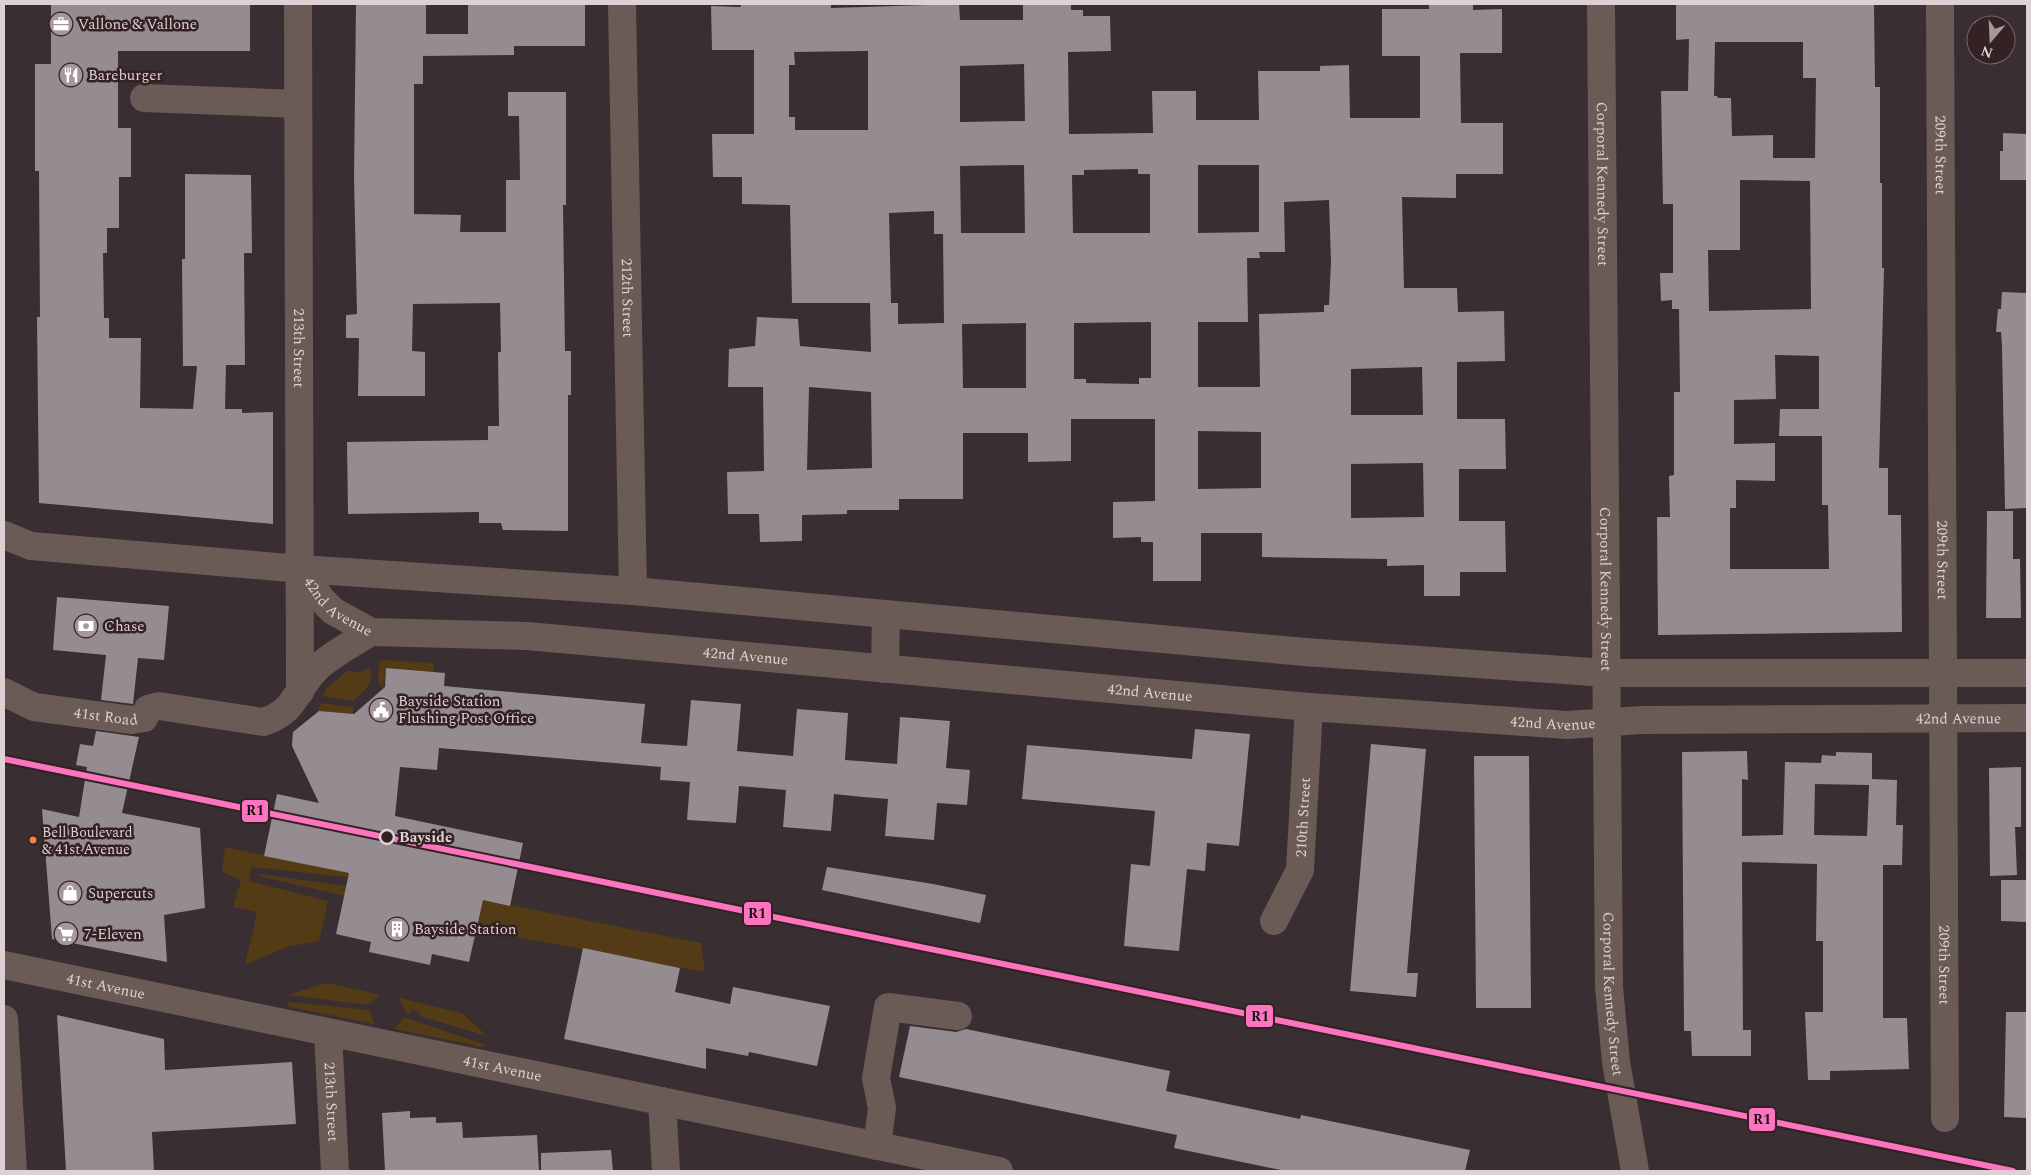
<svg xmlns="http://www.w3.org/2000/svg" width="2031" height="1175" font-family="Spectral,serif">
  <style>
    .green { fill: #533b15 }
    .building { fill: #948c90; fill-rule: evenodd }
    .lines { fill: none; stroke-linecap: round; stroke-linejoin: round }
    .minor { stroke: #6b5b56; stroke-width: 28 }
    .rail-1-casing { stroke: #332124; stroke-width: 10 }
    .rail-1 { stroke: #fc73be; stroke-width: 6 }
    .stop-dot { fill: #332124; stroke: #ded1d3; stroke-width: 2.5 }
    .bus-dot { fill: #f78048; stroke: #332124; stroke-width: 2 }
    .labels { text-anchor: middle; stroke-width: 5; stroke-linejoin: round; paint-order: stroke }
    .bus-label { font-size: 14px; fill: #ded1d3; stroke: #332124; text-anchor: start }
    .poi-label { font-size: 15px; fill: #ded1d3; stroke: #332124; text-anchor: start }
    .street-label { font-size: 15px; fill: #ded1d3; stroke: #332124 }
    .stop-label { font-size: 15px; font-weight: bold; fill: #ded1d3; stroke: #332124; text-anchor: start }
    .line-badge { stroke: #332124; stroke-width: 2 }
    .pale-badge-label { font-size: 14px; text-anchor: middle; font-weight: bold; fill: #111 }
  </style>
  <rect width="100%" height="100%" fill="#392e31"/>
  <g class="green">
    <polygon points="383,660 434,663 434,672 386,668 383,689 378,681 379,663"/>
    <path d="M368 668 371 670C372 686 364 691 353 701L323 696 326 689 347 671 361 672Z"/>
    <polygon points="321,703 353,707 353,714 317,711"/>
    <polygon points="225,847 354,874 353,878 252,867 249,881 328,901 319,941 287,947 245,965 257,912 233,907 241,880 222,872"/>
    <polygon points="260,874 351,887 349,897 259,876"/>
    <polygon points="419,887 701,943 705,972 479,930 476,933 438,925"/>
    <polygon points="327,983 381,995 368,1005 288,995"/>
    <polygon points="399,998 462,1013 487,1036 419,1016 420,1012 412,1009 411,1013 406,1012"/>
    <polygon points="289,1002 370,1010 374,1024 289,1007 287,1005"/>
    <polygon points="404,1017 486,1045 482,1047 394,1029"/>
  </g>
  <g class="building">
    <polygon points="51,4 250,4 250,51 118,51 118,128 131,128 131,177 119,177 119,228 107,228 107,253 103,253 104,318 109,318 109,338 141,338 140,408 193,409 197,366 183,366 182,259 185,259 185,174 251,175 252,253 244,253 245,365 226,365 225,409 242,409 242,413 273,412 273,524 39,503 37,317 40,317 39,171 35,171 35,64 51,64"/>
    <polygon points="356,4 426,4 426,34 468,34 468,4 585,4 585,46 514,46 514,55 423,56 423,84 414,84 414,214 461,215 460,232 506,232 506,180 520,180 519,116 508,116 508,92 566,92 566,205 563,205 565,351 571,351 571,395 568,395 568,531 503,530 501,523 479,523 479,512 348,514 347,442 488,440 488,426 499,426 498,352 501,352 500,303 413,304 412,351 425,352 425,396 358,396 359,338 346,338 346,315 357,314 354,178"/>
    <path d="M740 4 831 5V8L959 4 960 20H1023V4H1071V10H1083V16H1110L1111 51 1068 52 1069 134 1153 133 1152 91H1196V120H1259L1258 71H1320V66L1349 65 1350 118H1420V56H1382V9H1429V4H1473V10L1502 9V53H1460L1461 123H1503V174H1456V198L1402 197 1404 288H1457L1458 312 1504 311 1505 361 1457 362V419H1505L1506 469H1459V521H1505L1506 572H1460V596H1424V565L1387 566V559L1262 557V533H1201V581H1153V542H1141V537L1113 538V502L1155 501V419H1071V461L1028 462V433H963V499H899V510H847V514L802 515V541L760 542 759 514H728L727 472 764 471 763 387H728L729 349 755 346 757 317 798 319 800 346 871 352 870 303H898V324L944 323 943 234H934V211L889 213 891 303H792L790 205 742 204V177H713L712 134H754V50H712L711 6 741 7ZM868 51V130H795V117H789V65H795L794 52ZM1024 64 1025 121 960 122V66ZM1024 165 1025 233H961L960 166ZM1198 165H1259V238V232L1198 233ZM1138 169V174H1150V233H1073L1072 175H1084V170ZM1329 200 1331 262 1329 305H1324V312L1259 314 1260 387H1198V322H1248L1247 258H1260L1259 252H1285L1284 202ZM1151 322V378H1139V384L1086 383V379H1074V323ZM1026 323V388H963L962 324ZM1422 367 1423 415H1351V369ZM809 387 871 392 872 468 807 470ZM1198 431 1261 432V488L1198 489ZM1423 463 1424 517 1351 518V464Z"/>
    <path d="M1676 4H1874L1875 87H1880V183H1882V268H1884L1879 468H1888V515H1901L1902 632 1658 635 1657 517H1670L1669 476 1674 475V392H1680L1679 309H1672V300L1661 301 1660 273H1673V204H1663L1661 91H1688L1689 39 1676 40ZM1715 42H1803V78H1816L1815 158H1773V135L1732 136 1731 98H1718L1717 96H1714ZM1740 180 1810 181 1811 309 1709 311 1708 250H1740ZM1775 355 1819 356V409H1780L1779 436H1822V505H1828L1829 569H1730V508H1736V480L1775 481V443L1734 444V400L1776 399Z"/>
    <polygon points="2003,133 2027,134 2027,180 2000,180 2000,151 2003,151"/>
    <polygon points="2002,292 2027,293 2027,508 2005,509 2002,346 2001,332 1996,332 1998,309 2001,309"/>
    <polygon points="1987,511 2013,511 2013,559 2020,559 2021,618 1986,618"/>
    <polygon points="57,597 169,606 164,660 138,658 133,704 101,700 106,655 53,650"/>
    <polygon points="386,668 445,673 444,686 645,704 641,743 687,746 691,700 741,704 737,751 793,756 797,709 848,713 845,760 897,764 900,717 950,721 946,768 970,770 967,805 937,803 934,840 885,836 888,799 863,797 834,794 831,831 783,827 786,790 762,788 739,786 736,823 687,820 690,782 660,780 661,767 439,748 437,770 400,767 395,816 523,843 510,906 483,900 469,962 432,954 430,965 369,952 371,942 336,934 349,873 264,856 277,794 319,803 292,746 293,732 319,711 354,714 385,687"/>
    <polygon points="1195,729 1250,734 1239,846 1207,843 1205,871 1187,869 1179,951 1124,946 1131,864 1150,866 1155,811 1022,799 1027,745 1192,759"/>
    <polygon points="96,731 139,737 122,813 200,828 205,908 164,915 167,962 52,939 42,809 79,817 87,767 76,765 80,744 93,746"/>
    <polygon points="1371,744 1426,749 1407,973 1418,973 1416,997 1350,991"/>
    <path d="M1747 751 1748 780 1742 779V836L1783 835 1785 762 1821 763 1822 755 1836 756V752L1872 753V779L1897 780 1896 825H1903L1902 865H1883V1018H1907L1909 1069 1830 1071V1080H1808L1805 1012H1823V941H1816L1817 864 1742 862 1743 1030H1751V1056H1692L1691 1031H1684L1682 752ZM1815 784 1869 785 1867 836 1814 835Z"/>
    <polygon points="1474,756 1529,756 1531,1008 1476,1008"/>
    <polygon points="2021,767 2021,827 2015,827 2017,875 1990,876 1989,768"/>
    <polygon points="827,867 933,884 986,895 980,923 822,890"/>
    <polygon points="2001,880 2027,880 2027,922 2001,921"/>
    <polygon points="583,948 680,968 675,992 730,1004 733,987 830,1006 817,1066 749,1052 748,1056 706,1048 706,1069 564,1039"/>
    <polygon points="2006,1012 2027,1012 2027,1118 2004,1117"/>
    <polygon points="57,1015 164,1039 165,1070 292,1062 296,1124 152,1132 154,1171 66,1171"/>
    <polygon points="910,1026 956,1032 966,1029 1170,1071 1166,1091 1300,1119 1301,1115 1470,1150 1465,1171 1286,1171 1174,1148 1177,1135 899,1077"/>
    <polygon points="410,1111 410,1118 436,1117 436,1123 462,1122 463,1138 537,1135 539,1171 385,1171 382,1113"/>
    <polygon points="611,1150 613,1171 541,1171 541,1153"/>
  </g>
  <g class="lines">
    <g class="minor">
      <path id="s1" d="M298 4 300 692"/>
      <path id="s2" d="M622 4 633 591"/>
      <path id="s3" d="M1601 4 1609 987 1616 1062 1635 1171"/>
      <path id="s4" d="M1940 4 1945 1118"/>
      <polyline points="144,98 298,104"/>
      <polyline points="4,535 31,546 301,569 633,591 1305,652 1606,673 2027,673"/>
      <path id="s5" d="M301 569 322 600 333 611 371 632 527 636 1309 707 1567 725 1642 720 2027 718"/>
      <polyline points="885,669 886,614"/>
      <path id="s6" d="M4 692 34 707 132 720 144 718 148 709 159 706 263 722C296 712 295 690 316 669 332 654 352 644 371 632"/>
      <path id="s7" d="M1274 921 1300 870 1309 707"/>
      <path id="s8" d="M4 965 999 1171"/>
      <polyline points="4,1019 13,1171"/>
      <path id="s9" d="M328 1033 335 1171"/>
      <polyline points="662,1101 666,1171"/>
      <polyline points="877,1146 882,1108 876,1078 888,1007 958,1016"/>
    </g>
    <g class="rail-1-casing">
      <polyline id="rail-1" points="4,759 2013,1171"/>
    </g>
    <use href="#rail-1" class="rail-1"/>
  </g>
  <defs>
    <g id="office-disc" transform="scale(1.25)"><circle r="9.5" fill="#a4989a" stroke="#332124"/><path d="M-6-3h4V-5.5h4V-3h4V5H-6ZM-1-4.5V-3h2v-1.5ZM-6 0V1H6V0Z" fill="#fff"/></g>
    <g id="restaurant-disc" transform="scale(1.25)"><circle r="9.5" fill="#a4989a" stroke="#332124"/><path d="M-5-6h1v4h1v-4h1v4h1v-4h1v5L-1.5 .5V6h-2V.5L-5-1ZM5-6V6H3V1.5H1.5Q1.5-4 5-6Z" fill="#fff"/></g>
    <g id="bank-disc" transform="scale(1.25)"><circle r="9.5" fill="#a4989a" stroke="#332124"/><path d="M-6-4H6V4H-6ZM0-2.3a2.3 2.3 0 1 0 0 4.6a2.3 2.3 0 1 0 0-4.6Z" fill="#fff"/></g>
    <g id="civic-disc" transform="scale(1.25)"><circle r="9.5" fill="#a4989a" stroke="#332124"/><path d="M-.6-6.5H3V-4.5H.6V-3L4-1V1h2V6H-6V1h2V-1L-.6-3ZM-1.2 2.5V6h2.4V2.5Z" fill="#fff"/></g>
    <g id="shop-disc" transform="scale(1.25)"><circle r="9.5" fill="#a4989a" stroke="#332124"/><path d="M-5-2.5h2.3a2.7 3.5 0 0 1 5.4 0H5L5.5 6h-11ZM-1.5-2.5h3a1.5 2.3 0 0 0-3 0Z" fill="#fff"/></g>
    <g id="building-disc" transform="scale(1.25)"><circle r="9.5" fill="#a4989a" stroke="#332124"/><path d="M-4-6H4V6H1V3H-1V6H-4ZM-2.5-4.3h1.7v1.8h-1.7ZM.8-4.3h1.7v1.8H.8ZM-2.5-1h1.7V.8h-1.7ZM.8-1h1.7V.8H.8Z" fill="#fff"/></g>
    <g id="supermarket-disc" transform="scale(1.25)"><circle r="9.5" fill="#a4989a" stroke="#332124"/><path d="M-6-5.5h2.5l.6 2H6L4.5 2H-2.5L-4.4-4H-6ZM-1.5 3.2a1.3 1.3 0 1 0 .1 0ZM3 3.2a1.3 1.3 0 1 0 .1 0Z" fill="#fff"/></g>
  </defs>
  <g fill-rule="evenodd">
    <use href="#office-disc" x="61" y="24"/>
    <use href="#restaurant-disc" x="71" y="75"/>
    <use href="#bank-disc" x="86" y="626"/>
    <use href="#civic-disc" x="381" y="710"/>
    <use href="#shop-disc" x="70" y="893"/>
    <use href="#building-disc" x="397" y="929"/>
    <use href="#supermarket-disc" x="66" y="934"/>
  </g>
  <circle class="stop-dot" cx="387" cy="837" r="7"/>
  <circle class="bus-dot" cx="33" cy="840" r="4.5"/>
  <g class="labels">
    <g class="bus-label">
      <text x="42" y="837">Bell Boulevard<tspan x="42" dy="17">&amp; 41st Avenue</tspan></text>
    </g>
    <g class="poi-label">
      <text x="78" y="29">Vallone &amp; Vallone</text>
      <text x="88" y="80">Bareburger</text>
      <text x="104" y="631">Chase</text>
      <text x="398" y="706">Bayside Station<tspan x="398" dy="17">Flushing Post Office</tspan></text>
      <text x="88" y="898">Supercuts</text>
      <text x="414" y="934">Bayside Station</text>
      <text x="84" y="939">7-Eleven</text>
    </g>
    <g class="street-label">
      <text dy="5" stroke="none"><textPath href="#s4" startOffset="151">209th Street</textPath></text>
      <text dy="5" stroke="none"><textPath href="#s3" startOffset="180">Corporal Kennedy Street</textPath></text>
      <text dy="5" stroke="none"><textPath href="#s2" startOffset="294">212th Street</textPath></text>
      <text dy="5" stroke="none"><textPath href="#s1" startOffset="344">213th Street</textPath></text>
      <text dy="5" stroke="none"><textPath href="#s4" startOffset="556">209th Street</textPath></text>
      <text dy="5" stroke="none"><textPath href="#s3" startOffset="585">Corporal Kennedy Street</textPath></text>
      <text dy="5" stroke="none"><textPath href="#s5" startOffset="54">42nd Avenue</textPath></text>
      <text dy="5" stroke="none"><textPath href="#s5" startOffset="472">42nd Avenue</textPath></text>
      <text dy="5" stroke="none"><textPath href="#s5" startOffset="878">42nd Avenue</textPath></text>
      <text dy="5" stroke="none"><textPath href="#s6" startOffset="106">41st Road</textPath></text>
      <text dy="5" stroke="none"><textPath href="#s5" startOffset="1688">42nd Avenue</textPath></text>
      <text dy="5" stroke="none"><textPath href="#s5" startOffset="1282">42nd Avenue</textPath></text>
      <text dy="5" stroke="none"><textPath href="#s7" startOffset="110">210th Street</textPath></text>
      <text dy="5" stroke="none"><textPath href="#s4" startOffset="961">209th Street</textPath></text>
      <text dy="5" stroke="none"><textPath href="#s8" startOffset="104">41st Avenue</textPath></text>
      <text dy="5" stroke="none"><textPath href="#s3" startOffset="990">Corporal Kennedy Street</textPath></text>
      <text dy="5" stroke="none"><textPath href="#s8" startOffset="509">41st Avenue</textPath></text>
      <text dy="5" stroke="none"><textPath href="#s9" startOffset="69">213th Street</textPath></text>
    </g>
    <g class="stop-label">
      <text x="399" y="842">Bayside</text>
    </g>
  </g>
  <g class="line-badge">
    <rect x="241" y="799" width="28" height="24" rx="5" fill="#fc73be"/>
    <rect x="743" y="901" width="29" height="25" rx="5" fill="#fc73be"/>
    <rect x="1245" y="1004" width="29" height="24" rx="5" fill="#fc73be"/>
    <rect x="1748" y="1107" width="28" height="25" rx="5" fill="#fc73be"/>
  </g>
  <g class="pale-badge-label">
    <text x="255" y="815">R1</text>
    <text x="757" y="918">R1</text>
    <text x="1260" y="1021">R1</text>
    <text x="1762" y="1124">R1</text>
  </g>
  <rect width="2031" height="1175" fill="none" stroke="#ded1d3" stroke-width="10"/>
  <g transform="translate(1991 40) rotate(199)"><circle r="24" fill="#332124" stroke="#77676a"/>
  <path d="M0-4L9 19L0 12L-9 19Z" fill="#a4989a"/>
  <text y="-8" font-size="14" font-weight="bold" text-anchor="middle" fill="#ded1d3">N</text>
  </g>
</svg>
